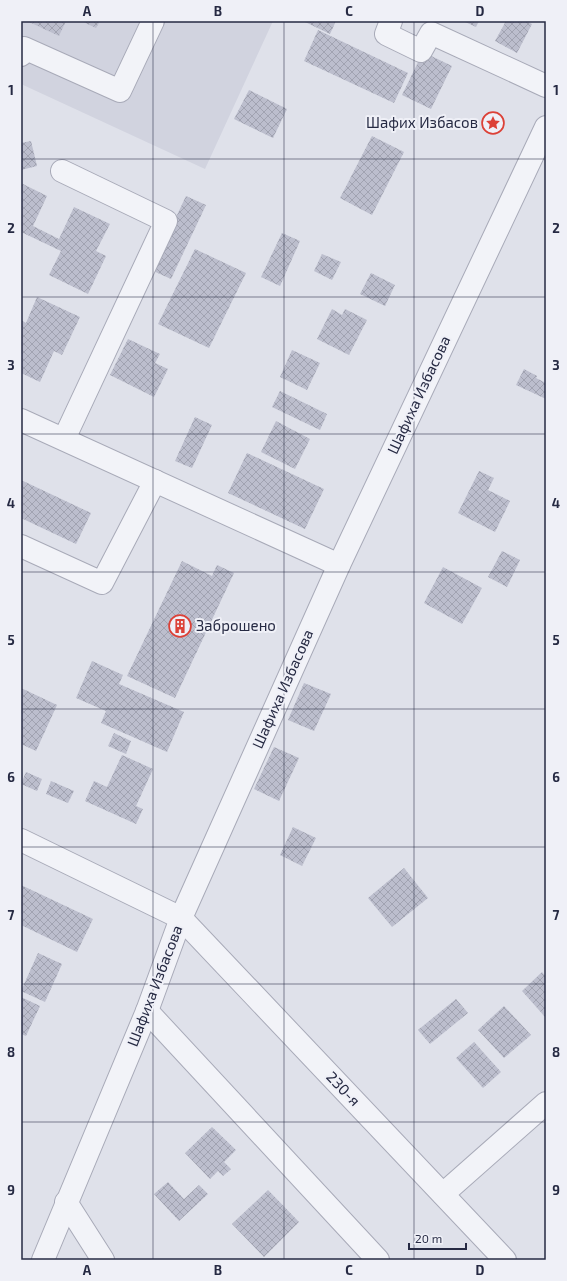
<svg xmlns="http://www.w3.org/2000/svg" width="567" height="1281" font-family="'Exo 2',sans-serif">
  <style>
    .built { fill: #d1d3df }
    .building { fill: url(#building-cross-hatch) }
    .lines { fill: none; stroke-linecap: round; stroke-linejoin: round }
    .minor-casing { stroke: #a8aab8; stroke-width: 24 }
    .minor { stroke: #f2f3f8; stroke-width: 22 }
    .grid { fill: none; stroke: #262a43; stroke-width: 1; stroke-opacity: 0.55 }
    .labels { text-anchor: middle; stroke-width: 4; stroke-linejoin: round; paint-order: stroke }
    .poi-label { font-size: 15px; fill: #262a43; stroke: #eff0f7; text-anchor: end }
    .street-label { font-size: 15px; fill: #262a43; stroke: #eff0f7 }
    .neatline { fill: none; stroke: #262a43; stroke-width: 1.5 }
    .grid-label { font-size: 13px; text-anchor: middle; font-weight: bold; fill: #262a43 }
  </style>
  <defs>
    <pattern id="building-cross-hatch" width="8" height="8" patternUnits="userSpaceOnUse"><rect width="8" height="8" fill="#bcbecd"/><path d="M0 0l8 8M0 8l8-8" fill="none" stroke="#a1a3b1"/></pattern>
  </defs>
  <rect width="100%" height="100%" fill="#dfe1ea"/>
  <polygon class="built" points="21,21 273,21 205,169 21,84"/>
  <g class="building">
    <polygon points="27,21 66,21 59,36"/>
    <polygon points="81,21 100,21 96,28"/>
    <polygon points="303,21 336,21 330,34"/>
    <polygon points="463,21 479,21 476,27"/>
    <polygon points="506,21 526,21 532,24 517,53 495,41"/>
    <polygon points="318,30 408,73 394,103 304,61"/>
    <polygon points="423,52 452,66 431,109 402,95"/>
    <polygon points="249,90 287,109 273,138 234,119"/>
    <polygon points="372,136 404,152 372,215 340,198"/>
    <polygon points="31,141 37,166 21,170 21,143"/>
    <polygon points="21,183 47,196 33,226 59,239 74,207 110,224 96,251 106,256 88,294 49,275 61,251 21,232"/>
    <polygon points="186,196 206,205 171,279 151,270"/>
    <polygon points="282,233 300,241 280,286 261,277"/>
    <polygon points="195,249 246,273 209,348 158,324"/>
    <polygon points="322,254 341,262 332,280 314,271"/>
    <polygon points="371,273 395,285 385,306 360,294"/>
    <polygon points="37,297 80,317 62,355 54,351 40,382 21,373 21,320 26,323"/>
    <polygon points="332,309 342,315 345,309 367,320 349,355 317,339"/>
    <polygon points="128,339 160,354 155,363 168,369 154,397 110,375"/>
    <polygon points="292,350 320,363 307,390 280,377"/>
    <polygon points="524,369 537,376 536,378 546,383 546,399 516,385"/>
    <polygon points="280,391 327,414 320,430 272,407"/>
    <polygon points="195,417 212,425 192,468 175,461"/>
    <polygon points="276,421 310,439 295,469 261,452"/>
    <polygon points="247,453 324,489 305,529 228,493"/>
    <polygon points="479,471 494,478 488,490 510,501 495,532 458,513"/>
    <polygon points="21,480 91,513 76,544 21,518"/>
    <polygon points="502,551 520,560 507,587 488,577"/>
    <polygon points="182,561 212,576 217,565 234,573 175,698 127,676"/>
    <polygon points="443,567 482,588 462,624 424,603"/>
    <polygon points="92,661 123,675 119,684 184,712 167,752 101,723 106,711 76,698"/>
    <polygon points="304,683 331,694 314,731 288,720"/>
    <polygon points="21,688 57,705 36,751 21,744"/>
    <polygon points="114,733 131,741 126,754 108,746"/>
    <polygon points="274,747 299,758 279,801 254,789"/>
    <polygon points="122,755 153,769 136,806 143,809 136,824 85,801 94,781 107,787"/>
    <polygon points="26,772 42,779 37,791 21,784"/>
    <polygon points="51,781 74,791 68,803 46,794"/>
    <polygon points="293,827 316,838 302,866 280,855"/>
    <polygon points="404,868 428,898 392,927 368,898"/>
    <polygon points="21,885 93,919 77,952 21,925"/>
    <polygon points="38,953 62,964 45,1002 21,991"/>
    <polygon points="542,972 546,977 546,1018 522,991"/>
    <polygon points="21,997 40,1006 26,1036 21,1034"/>
    <polygon points="456,999 468,1013 430,1044 418,1030"/>
    <polygon points="504,1006 531,1035 504,1058 478,1030"/>
    <polygon points="474,1042 501,1072 483,1088 456,1058"/>
    <polygon points="212,1127 236,1150 224,1162 231,1169 223,1176 218,1171 210,1179 185,1153"/>
    <polygon points="168,1182 184,1199 199,1185 208,1194 179,1221 154,1194"/>
    <polygon points="268,1190 299,1222 264,1257 232,1224"/>
  </g>
  <g class="lines">
    <g class="minor-casing">
      <g id="minor">
        <polyline points="391,21 386,34 421,51 431,33 546,86"/>
        <polyline points="21,55 24,48 120,91 153,21"/>
        <polyline points="62,171 166,221 64,439"/>
        <polyline points="21,420 339,565"/>
        <polyline points="21,546 102,583 155,481"/>
        <polyline points="21,840 181,918 505,1260"/>
        <polyline points="147,1011 378,1260"/>
        <polyline points="443,1194 546,1103"/>
        <polyline points="66,1202 103,1260"/>
        <polyline points="43,1260 147,1011 181,918 339,565 546,127"/>
      </g>
    </g>
    <use href="#minor" class="minor"/>
  </g>
  <path class="grid" d="M153 21V1260M284 21V1260M414 21V1260M21 159H546M21 297H546M21 434H546M21 572H546M21 709H546M21 847H546M21 984H546M21 1122H546"/>
  <defs>
    <g id="sight-ring" transform="scale(1.15)"><circle r="9.5" fill="#eff0f7" stroke="#dc4137" stroke-width="1.5"/><path d="M0-6L1.8-2.2L6-1.7L2.9 1.2L3.7 5.4L0 3.3L-3.7 5.4L-2.9 1.2L-6-1.7L-1.8-2.2Z" fill="#dc4137"/></g>
    <g id="building-ring" transform="scale(1.15)"><circle r="9.5" fill="#eff0f7" stroke="#dc4137" stroke-width="1.5"/><path d="M-4-6H4V6H1V3H-1V6H-4ZM-2.5-4.3h1.7v1.8h-1.7ZM.8-4.3h1.7v1.8H.8ZM-2.5-1h1.7V.8h-1.7ZM.8-1h1.7V.8H.8Z" fill="#dc4137"/></g>
  </defs>
  <g fill-rule="evenodd">
    <use href="#sight-ring" x="493" y="123"/>
    <use href="#building-ring" x="180" y="626"/>
  </g>
  <g class="labels">
    <g class="poi-label">
      <text x="478" y="128">Шафих Избасов</text>
      <text x="196" y="631" text-anchor="start">Заброшено</text>
    </g>
    <g class="street-label">
      <text transform="translate(419 395) rotate(-65)" y="5">Шафиха Избасова</text>
      <text transform="translate(283 689) rotate(-66)" y="5">Шафиха Избасова</text>
      <text transform="translate(155 986) rotate(-69)" y="5">Шафиха Избасова</text>
      <text transform="translate(343 1089) rotate(46)" y="5">230-я</text>
    </g>
  </g>
  <rect width="567" height="1281" fill="none" stroke="#eff0f7" stroke-width="44"/>
  <path d="M409 1243v6h57v-6" fill="none" stroke="#262a43" stroke-width="2"/>
  <text x="415" y="1243" font-size="12" fill="#262a43" stroke="#eff0f7" stroke-width="3" paint-order="stroke">20 m</text>
  <rect x="22" y="22" width="523" height="1237" class="neatline"/>
  <g class="grid-label">
    <text x="87" y="16">A</text>
    <text x="218" y="16">B</text>
    <text x="349" y="16">C</text>
    <text x="480" y="16">D</text>
    <text x="11" y="95">1</text>
    <text x="556" y="95">1</text>
    <text x="11" y="233">2</text>
    <text x="556" y="233">2</text>
    <text x="11" y="370">3</text>
    <text x="556" y="370">3</text>
    <text x="11" y="508">4</text>
    <text x="556" y="508">4</text>
    <text x="11" y="645">5</text>
    <text x="556" y="645">5</text>
    <text x="11" y="782">6</text>
    <text x="556" y="782">6</text>
    <text x="11" y="920">7</text>
    <text x="556" y="920">7</text>
    <text x="11" y="1057">8</text>
    <text x="556" y="1057">8</text>
    <text x="11" y="1195">9</text>
    <text x="556" y="1195">9</text>
    <text x="87" y="1275">A</text>
    <text x="218" y="1275">B</text>
    <text x="349" y="1275">C</text>
    <text x="480" y="1275">D</text>
  </g>
</svg>
